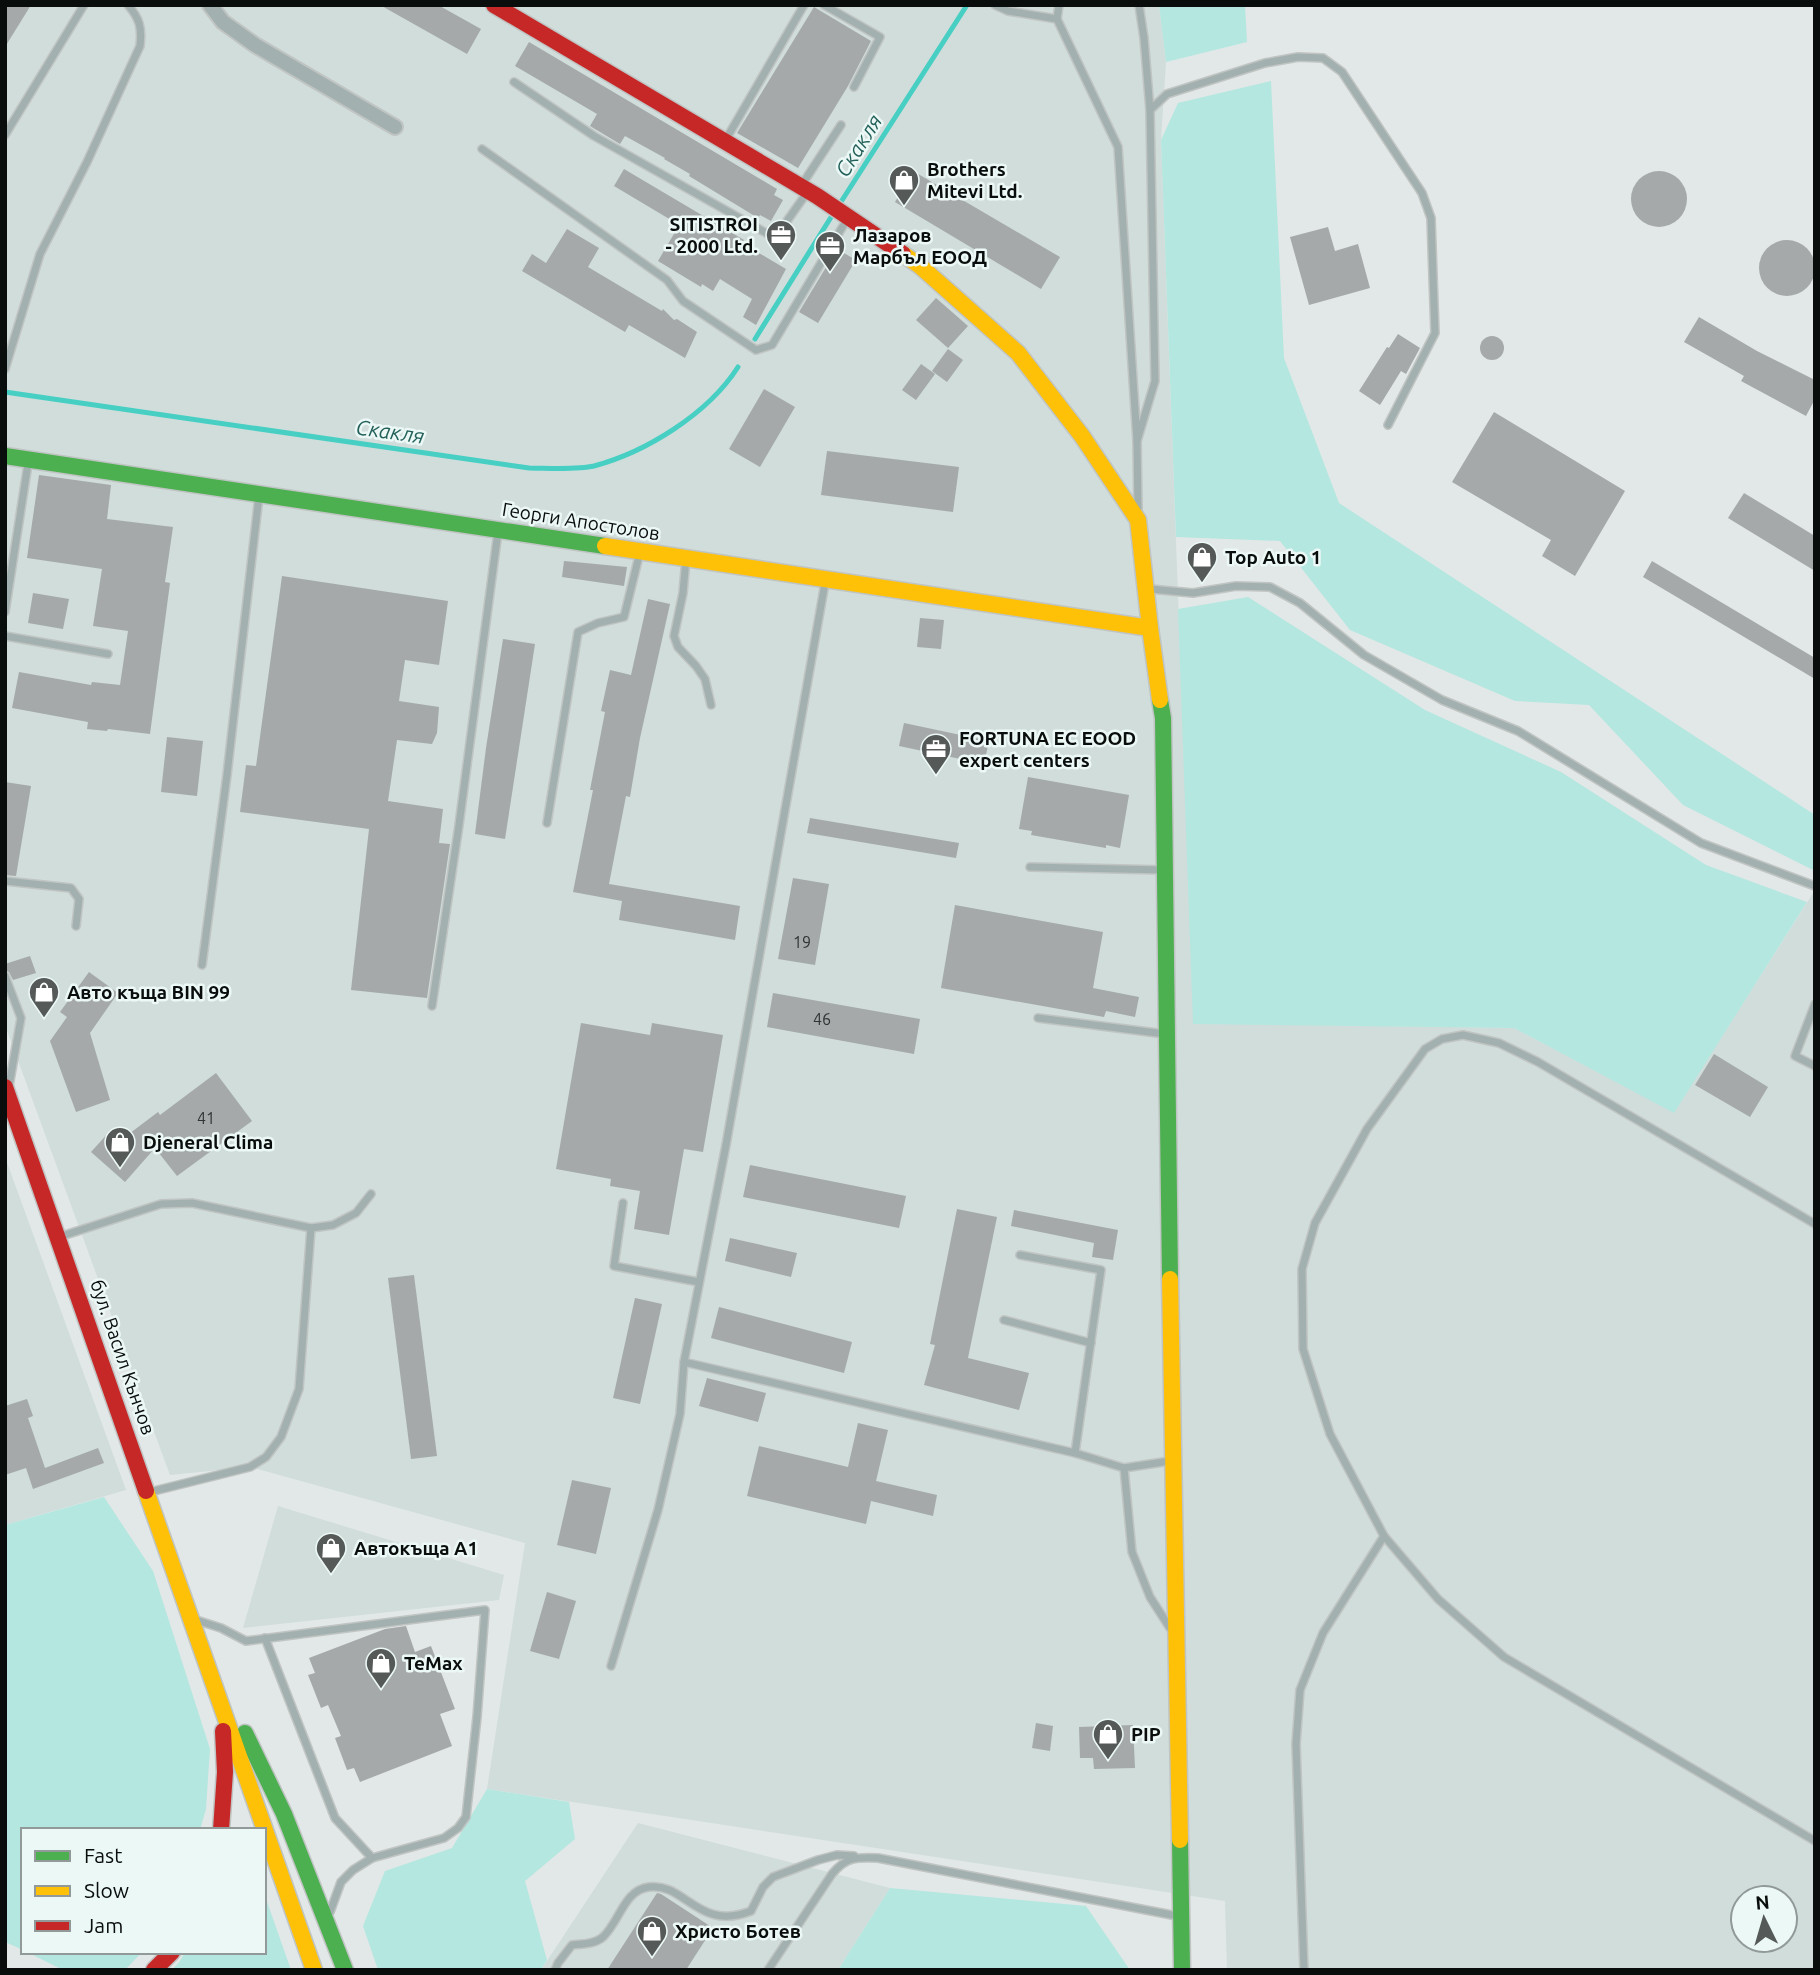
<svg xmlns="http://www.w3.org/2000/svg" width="1820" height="1975" font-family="Ubuntu,sans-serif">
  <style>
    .built { fill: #d0dddb; fill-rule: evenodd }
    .green { fill: #b4e7e0 }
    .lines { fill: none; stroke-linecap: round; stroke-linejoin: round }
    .stream { stroke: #47cfc3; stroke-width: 5 }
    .building { fill: #a5a9a9 }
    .lane-casing { stroke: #c0c4c3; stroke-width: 10 }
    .street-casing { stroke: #c0c4c3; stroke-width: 18 }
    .fast-casing { stroke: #c0c4c3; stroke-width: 19 }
    .slow-casing { stroke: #c0c4c3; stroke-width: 19 }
    .jam-casing { stroke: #c0c4c3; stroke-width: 19 }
    .lane { stroke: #a2b1af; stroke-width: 7 }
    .street { stroke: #a2b1af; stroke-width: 14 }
    .fast { stroke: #4caf50; stroke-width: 16 }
    .slow { stroke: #ffc107; stroke-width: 16 }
    .jam { stroke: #c62828; stroke-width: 16 }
    .labels { text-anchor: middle; stroke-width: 5; stroke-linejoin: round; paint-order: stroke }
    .number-label { font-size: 16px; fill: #303433 }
    .poi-label { font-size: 19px; font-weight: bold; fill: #090d0c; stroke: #ecf8f6; text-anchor: start }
    .street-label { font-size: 19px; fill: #090d0c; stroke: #ecf8f6 }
    .water-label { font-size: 21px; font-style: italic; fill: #236059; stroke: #ecf8f6 }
  </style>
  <rect width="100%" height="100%" fill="#e2e8e7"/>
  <g class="built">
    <path d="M5 5H1159L1166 62 1161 140 1194 1023 1514 1028 1674 1112 1815 890V1970H1227L1225 1901 487 1789 525 1543 250 1467 170 1475 5 1025ZM1743 1898H1785V1940H1743Z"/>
    <polygon points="5,1157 126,1490 5,1525"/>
    <polygon points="278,1506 504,1575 499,1600 243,1628"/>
    <polygon points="638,1823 890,1888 838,1970 541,1970"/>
  </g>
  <g class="green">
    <polygon points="1159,5 1245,5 1247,42 1166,62"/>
    <polygon points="1271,81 1284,358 1339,503 1815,815 1815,871 1683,805 1589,705 1515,701 1350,630 1280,541 1176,537 1161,140 1178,103"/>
    <polygon points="1248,597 1425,710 1561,772 1706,865 1807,902 1674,1113 1514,1028 1193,1024 1178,609"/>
    <polygon points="104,1497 153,1571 210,1749 206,1809 200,1830 23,1830 23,1950 5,1942 5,1525"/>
    <polygon points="487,1789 569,1802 575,1839 525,1881 547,1960 541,1970 378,1970 363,1926 385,1871 452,1848"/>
    <polygon points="890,1888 1086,1906 1130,1970 838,1970"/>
    <polygon points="264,1893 291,1970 172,1970 180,1961 185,1952 264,1952"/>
    <polygon points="27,1952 142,1952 125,1970 63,1970"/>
  </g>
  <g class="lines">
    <g class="stream">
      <polyline points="839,205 967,5"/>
      <polyline points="755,339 833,214"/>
      <path d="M5 392 529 468C547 468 577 470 594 466 646 452 708 414 738 367"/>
    </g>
  </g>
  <g class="building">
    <polygon points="5,5 31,5 5,47"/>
    <polygon points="380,5 438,5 481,29 467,54"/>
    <polygon points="814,7 871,41 848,86 798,168 737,133"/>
    <polygon points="529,42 777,189 774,195 783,200 771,221 760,215 758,218 689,176 690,174 664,159 665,158 625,136 620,144 590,126 597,114 515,66"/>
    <polygon points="624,169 744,240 742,243 786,269 756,325 743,317 752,299 720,279 713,291 702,284 701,287 658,261 678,227 675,225 676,223 614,186"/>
    <circle cx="1659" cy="199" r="28"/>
    <polygon points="913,171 1060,257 1041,289 895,202"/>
    <polygon points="1328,227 1335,251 1358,244 1370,288 1309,305 1290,237"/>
    <polygon points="567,229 599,248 588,267 662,311 663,309 674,320 677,319 697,332 685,358 629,325 625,332 522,271 532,254 546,263"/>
    <circle cx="1787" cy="268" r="28"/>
    <polygon points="837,249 856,260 818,323 799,312"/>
    <polygon points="936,298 968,326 948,348 916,320"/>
    <polygon points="1699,317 1757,351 1815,380 1815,399 1806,416 1741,381 1744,376 1684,342"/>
    <polygon points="1398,334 1420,348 1406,374 1401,371 1380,405 1359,391 1387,347 1389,348"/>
    <circle cx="1492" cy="348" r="12"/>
    <polygon points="948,349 963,360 947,382 932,371"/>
    <polygon points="921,364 935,374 916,400 902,390"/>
    <polygon points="764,389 795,407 760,467 729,449"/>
    <polygon points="1494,412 1625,491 1575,576 1542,556 1551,540 1452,482"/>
    <polygon points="827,451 959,467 953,512 821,495"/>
    <polygon points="39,475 111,485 107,519 173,527 165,582 170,583 150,734 108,729 107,731 87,729 88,722 12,708 19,672 91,685 92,682 120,685 128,631 93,626 102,569 27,558"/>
    <polygon points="1744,493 1815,536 1815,571 1728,518"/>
    <polygon points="564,561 627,567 624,586 562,577"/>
    <polygon points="1652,561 1815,658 1815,679 1643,577"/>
    <polygon points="282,576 448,601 439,665 405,660 399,701 439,707 437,733 432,744 397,740 388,801 443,809 439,843 450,844 427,998 351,990 369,829 240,812 246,765 256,766"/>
    <polygon points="33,593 69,599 63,629 28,623"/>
    <polygon points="648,599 670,604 640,738 630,797 626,796 609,884 740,906 735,940 619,920 622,901 573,892 593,790 590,790 605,712 601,711 610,670 631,675"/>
    <polygon points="920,618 944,620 941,649 917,647"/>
    <polygon points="503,639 535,644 505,839 475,834 486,748"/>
    <polygon points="904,723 989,741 984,764 899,746"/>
    <polygon points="167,737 203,741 197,796 161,792"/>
    <polygon points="1028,777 1129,795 1120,848 1106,845 1106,848 1031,835 1032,831 1019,829"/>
    <polygon points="5,782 31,786 16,876 5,875"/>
    <polygon points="810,818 959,843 956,858 807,833"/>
    <polygon points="793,878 829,884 815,965 778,959"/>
    <polygon points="955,905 1103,932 1093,988 1139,997 1135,1017 1106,1011 1104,1017 941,988"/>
    <polygon points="30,956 36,973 13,980 9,972 5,970 5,964"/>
    <polygon points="89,972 118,993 90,1033 110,1100 76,1112 50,1041 67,1017 60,1012"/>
    <polygon points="773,993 920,1019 914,1054 767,1027"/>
    <polygon points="581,1023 650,1035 652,1023 723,1035 703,1152 684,1149 669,1235 634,1229 640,1191 610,1186 611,1179 556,1169"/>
    <polygon points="1714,1054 1768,1087 1750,1117 1695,1085"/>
    <polygon points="216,1073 252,1121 177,1176 155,1148 125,1182 91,1152 110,1131 121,1140 158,1112 160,1115"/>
    <polygon points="750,1165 906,1196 899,1228 743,1197"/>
    <polygon points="957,1209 997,1217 968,1358 1029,1373 1019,1410 924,1385 935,1345 930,1344"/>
    <polygon points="1014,1210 1118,1230 1113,1260 1092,1257 1094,1243 1011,1226"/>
    <polygon points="730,1238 797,1253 791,1277 725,1261"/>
    <polygon points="414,1275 437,1456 411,1459 388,1278"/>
    <polygon points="635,1298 662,1304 640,1404 613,1398"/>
    <polygon points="719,1307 852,1342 844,1373 711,1338"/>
    <polygon points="707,1378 766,1393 758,1422 699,1406"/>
    <polygon points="27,1399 33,1416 28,1418 45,1468 98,1448 104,1463 33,1489 26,1468 5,1475 5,1406"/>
    <polygon points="858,1423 888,1430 876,1481 937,1495 933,1516 871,1501 866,1524 747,1496 759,1446 848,1467"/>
    <polygon points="572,1480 611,1488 596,1554 557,1545"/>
    <polygon points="547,1592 576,1601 559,1659 530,1651"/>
    <polygon points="406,1626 415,1652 431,1646 455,1709 440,1714 452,1746 360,1782 354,1768 347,1770 335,1738 341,1736 328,1705 321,1708 308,1675 315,1673 309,1658 385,1629"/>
    <polygon points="1036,1723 1053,1726 1050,1751 1032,1748"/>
    <polygon points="1133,1725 1135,1768 1094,1769 1093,1758 1080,1758 1079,1727"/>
    <polygon points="657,1893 661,1894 713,1928 686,1970 607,1970"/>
  </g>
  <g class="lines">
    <g class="lane-casing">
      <g id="lane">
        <polyline points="824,5 880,37 854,87"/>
        <polyline points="995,5 1008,11 1057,19"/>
        <polyline points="1059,5 1057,19 1118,147 1137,441 1138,509"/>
        <polyline points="1139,5 1144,38 1150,110"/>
        <polyline points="514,82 594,136 775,238 806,194"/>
        <polyline points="5,135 84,5"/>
        <polyline points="725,141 804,5"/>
        <polyline points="482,149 667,280 683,301 756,350 772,345 846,221"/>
        <polyline points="803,183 841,125"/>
        <path d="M5 369 40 254 87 162 140 46C142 28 140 19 128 5"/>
        <polyline points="1137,441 1155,381 1150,110 1167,94 1265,63 1298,57 1323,58 1342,72 1422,193 1431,218 1435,333 1388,425"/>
        <polyline points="686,559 683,593 674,636 678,647 696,666 705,679 711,705"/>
        <polyline points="1150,589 1193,593 1236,586 1270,587 1300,603 1364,655 1442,700 1518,731 1701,843 1815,886"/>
        <polyline points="5,612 28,464"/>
        <polyline points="5,636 108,654"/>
        <polyline points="547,823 578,632 598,623 624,617 640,552"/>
        <polyline points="1030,867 1164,870"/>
        <polyline points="5,881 71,888 79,899 76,926"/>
        <polyline points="202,965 227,775 259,496"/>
        <polyline points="5,976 21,1018 9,1086"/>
        <polyline points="1815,1004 1795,1056 1815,1066"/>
        <polyline points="432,1006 459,825 498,532"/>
        <polyline points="1038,1018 1165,1034"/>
        <polyline points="623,1203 614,1266 699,1282"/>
        <polyline points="1815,1224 1538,1062 1499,1043 1463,1035 1442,1039 1425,1049 1367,1129 1315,1223 1302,1269 1303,1349 1330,1434 1384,1536 1438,1599 1504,1657 1815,1841"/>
        <polyline points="62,1236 161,1204 192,1203 311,1228 333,1225 356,1213 371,1194"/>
        <polyline points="1020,1255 1101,1270 1075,1453"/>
        <polyline points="1004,1320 1091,1343"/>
        <polyline points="684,1362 1075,1453 1124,1468 1170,1461"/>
        <polyline points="1124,1468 1132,1552 1150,1597 1170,1628"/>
        <polyline points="150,1492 250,1467 266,1457 281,1437 299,1389 311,1228"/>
        <polyline points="196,1620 221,1628 246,1641 485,1610 477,1717 466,1817 458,1828 444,1838 372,1858 353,1870 341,1882 330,1912"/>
        <polyline points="265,1638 335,1818 372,1858"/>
        <polyline points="611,1666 658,1510 680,1414 684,1362 726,1145 825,583"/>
        <path d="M555 1970 558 1963 572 1945C582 1944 595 1944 603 1937 620 1921 624 1890 649 1887 685 1882 698 1932 751 1911L763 1887 773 1877 818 1860 837 1855 854 1856"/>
        <path d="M768 1970 832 1874C846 1857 856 1857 878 1858L1177 1916"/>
        <polyline points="1304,1970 1296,1744 1300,1690 1323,1633 1384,1536"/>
      </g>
    </g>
    <g class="street-casing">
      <polyline id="street" points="210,5 223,22 255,45 395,127"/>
    </g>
    <g class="fast-casing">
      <g id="fast">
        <polyline points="5,456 605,546"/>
        <polyline points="1160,700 1163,718 1170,1279"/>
        <polyline points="245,1733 284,1814 345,1970"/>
        <polyline points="1180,1840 1182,1970"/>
      </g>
    </g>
    <g class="slow-casing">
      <g id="slow">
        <polyline points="903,254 920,266 1018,353 1082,436 1138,520 1150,628 1160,700"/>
        <polyline points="605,546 1150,628"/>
        <polyline points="1170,1279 1180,1840"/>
        <polyline points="146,1491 314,1970"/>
      </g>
    </g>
    <g class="jam-casing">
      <g id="jam">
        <polyline points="494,5 817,196 903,254"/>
        <polyline points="5,1087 146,1491"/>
        <polyline points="221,1830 225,1772 223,1731"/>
        <polyline points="154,1970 172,1952"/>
      </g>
    </g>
    <use href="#lane" class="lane"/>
    <use href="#street" class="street"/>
    <use href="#fast" class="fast"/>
    <use href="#slow" class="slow"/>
    <use href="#jam" class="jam"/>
  </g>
  <defs>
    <g id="shop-pin" transform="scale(1.575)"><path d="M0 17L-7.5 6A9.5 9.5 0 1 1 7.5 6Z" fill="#555a59" stroke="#ecf8f6"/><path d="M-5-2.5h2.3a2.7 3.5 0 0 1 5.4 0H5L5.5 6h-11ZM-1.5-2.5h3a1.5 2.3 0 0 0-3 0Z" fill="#fff"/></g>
    <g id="office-pin" transform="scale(1.575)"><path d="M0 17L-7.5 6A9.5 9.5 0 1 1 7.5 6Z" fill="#555a59" stroke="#ecf8f6"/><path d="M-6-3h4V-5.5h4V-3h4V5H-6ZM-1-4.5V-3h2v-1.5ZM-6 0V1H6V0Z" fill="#fff"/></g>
  </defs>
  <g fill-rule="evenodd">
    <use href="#shop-pin" x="904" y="180"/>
    <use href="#office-pin" x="781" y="235"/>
    <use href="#office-pin" x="830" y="246"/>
    <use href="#shop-pin" x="1202" y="557"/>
    <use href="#office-pin" x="936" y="749"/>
    <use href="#shop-pin" x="44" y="992"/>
    <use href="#shop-pin" x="120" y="1142"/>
    <use href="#shop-pin" x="331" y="1548"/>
    <use href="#shop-pin" x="381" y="1663"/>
    <use href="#shop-pin" x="1108" y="1734"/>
    <use href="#shop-pin" x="652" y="1931"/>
  </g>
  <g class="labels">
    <g class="number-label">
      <text x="802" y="948">19</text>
      <text x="822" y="1025">46</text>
      <text x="206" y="1124">41</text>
    </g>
    <g class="poi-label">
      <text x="927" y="176">Brothers<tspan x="927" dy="22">Mitevi Ltd.</tspan></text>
      <text x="758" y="231" text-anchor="end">SITISTROI<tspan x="758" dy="22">- 2000 Ltd.</tspan></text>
      <text x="853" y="242">Лазаров<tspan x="853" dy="22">Марбъл ЕООД</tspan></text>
      <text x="1225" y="564">Top Auto 1</text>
      <text x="959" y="745">FORTUNA EC EOOD<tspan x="959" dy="22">expert centers</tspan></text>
      <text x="67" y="999">Авто къща BIN 99</text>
      <text x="143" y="1149">Djeneral Clima</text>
      <text x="354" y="1555">Автокъща А1</text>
      <text x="404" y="1670">TeMax</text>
      <text x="1131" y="1741">PIP</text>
      <text x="675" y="1938">Христо Ботев</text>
    </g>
    <g class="street-label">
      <text transform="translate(581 521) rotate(9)" y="7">Георги Апостолов</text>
      <text transform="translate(123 1357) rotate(71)" y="7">бул. Васил Кънчов</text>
    </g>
    <g class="water-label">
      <text transform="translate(859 146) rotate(-58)" y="7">Скакля</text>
      <text transform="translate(390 432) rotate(8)" y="7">Скакля</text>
    </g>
  </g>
  <rect width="1820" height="1975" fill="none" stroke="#090d0c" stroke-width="14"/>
  <rect x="21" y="1828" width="245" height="126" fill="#ecf8f6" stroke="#919a98" stroke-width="2"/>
  <rect x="35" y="1851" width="35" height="10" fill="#4caf50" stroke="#919a98" stroke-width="2"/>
  <text x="84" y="1863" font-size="21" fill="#090d0c">Fast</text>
  <rect x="35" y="1886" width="35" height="10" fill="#ffc107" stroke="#919a98" stroke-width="2"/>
  <text x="84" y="1898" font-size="21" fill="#090d0c">Slow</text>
  <rect x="35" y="1921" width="35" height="10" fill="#c62828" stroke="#919a98" stroke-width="2"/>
  <text x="84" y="1933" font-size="21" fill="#090d0c">Jam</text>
  <g transform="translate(1764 1919) rotate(355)"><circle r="33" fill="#ecf8f6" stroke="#919a98" stroke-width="2"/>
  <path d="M0-5L12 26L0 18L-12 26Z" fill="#555a59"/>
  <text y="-10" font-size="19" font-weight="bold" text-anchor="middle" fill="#090d0c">N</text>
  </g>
</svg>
